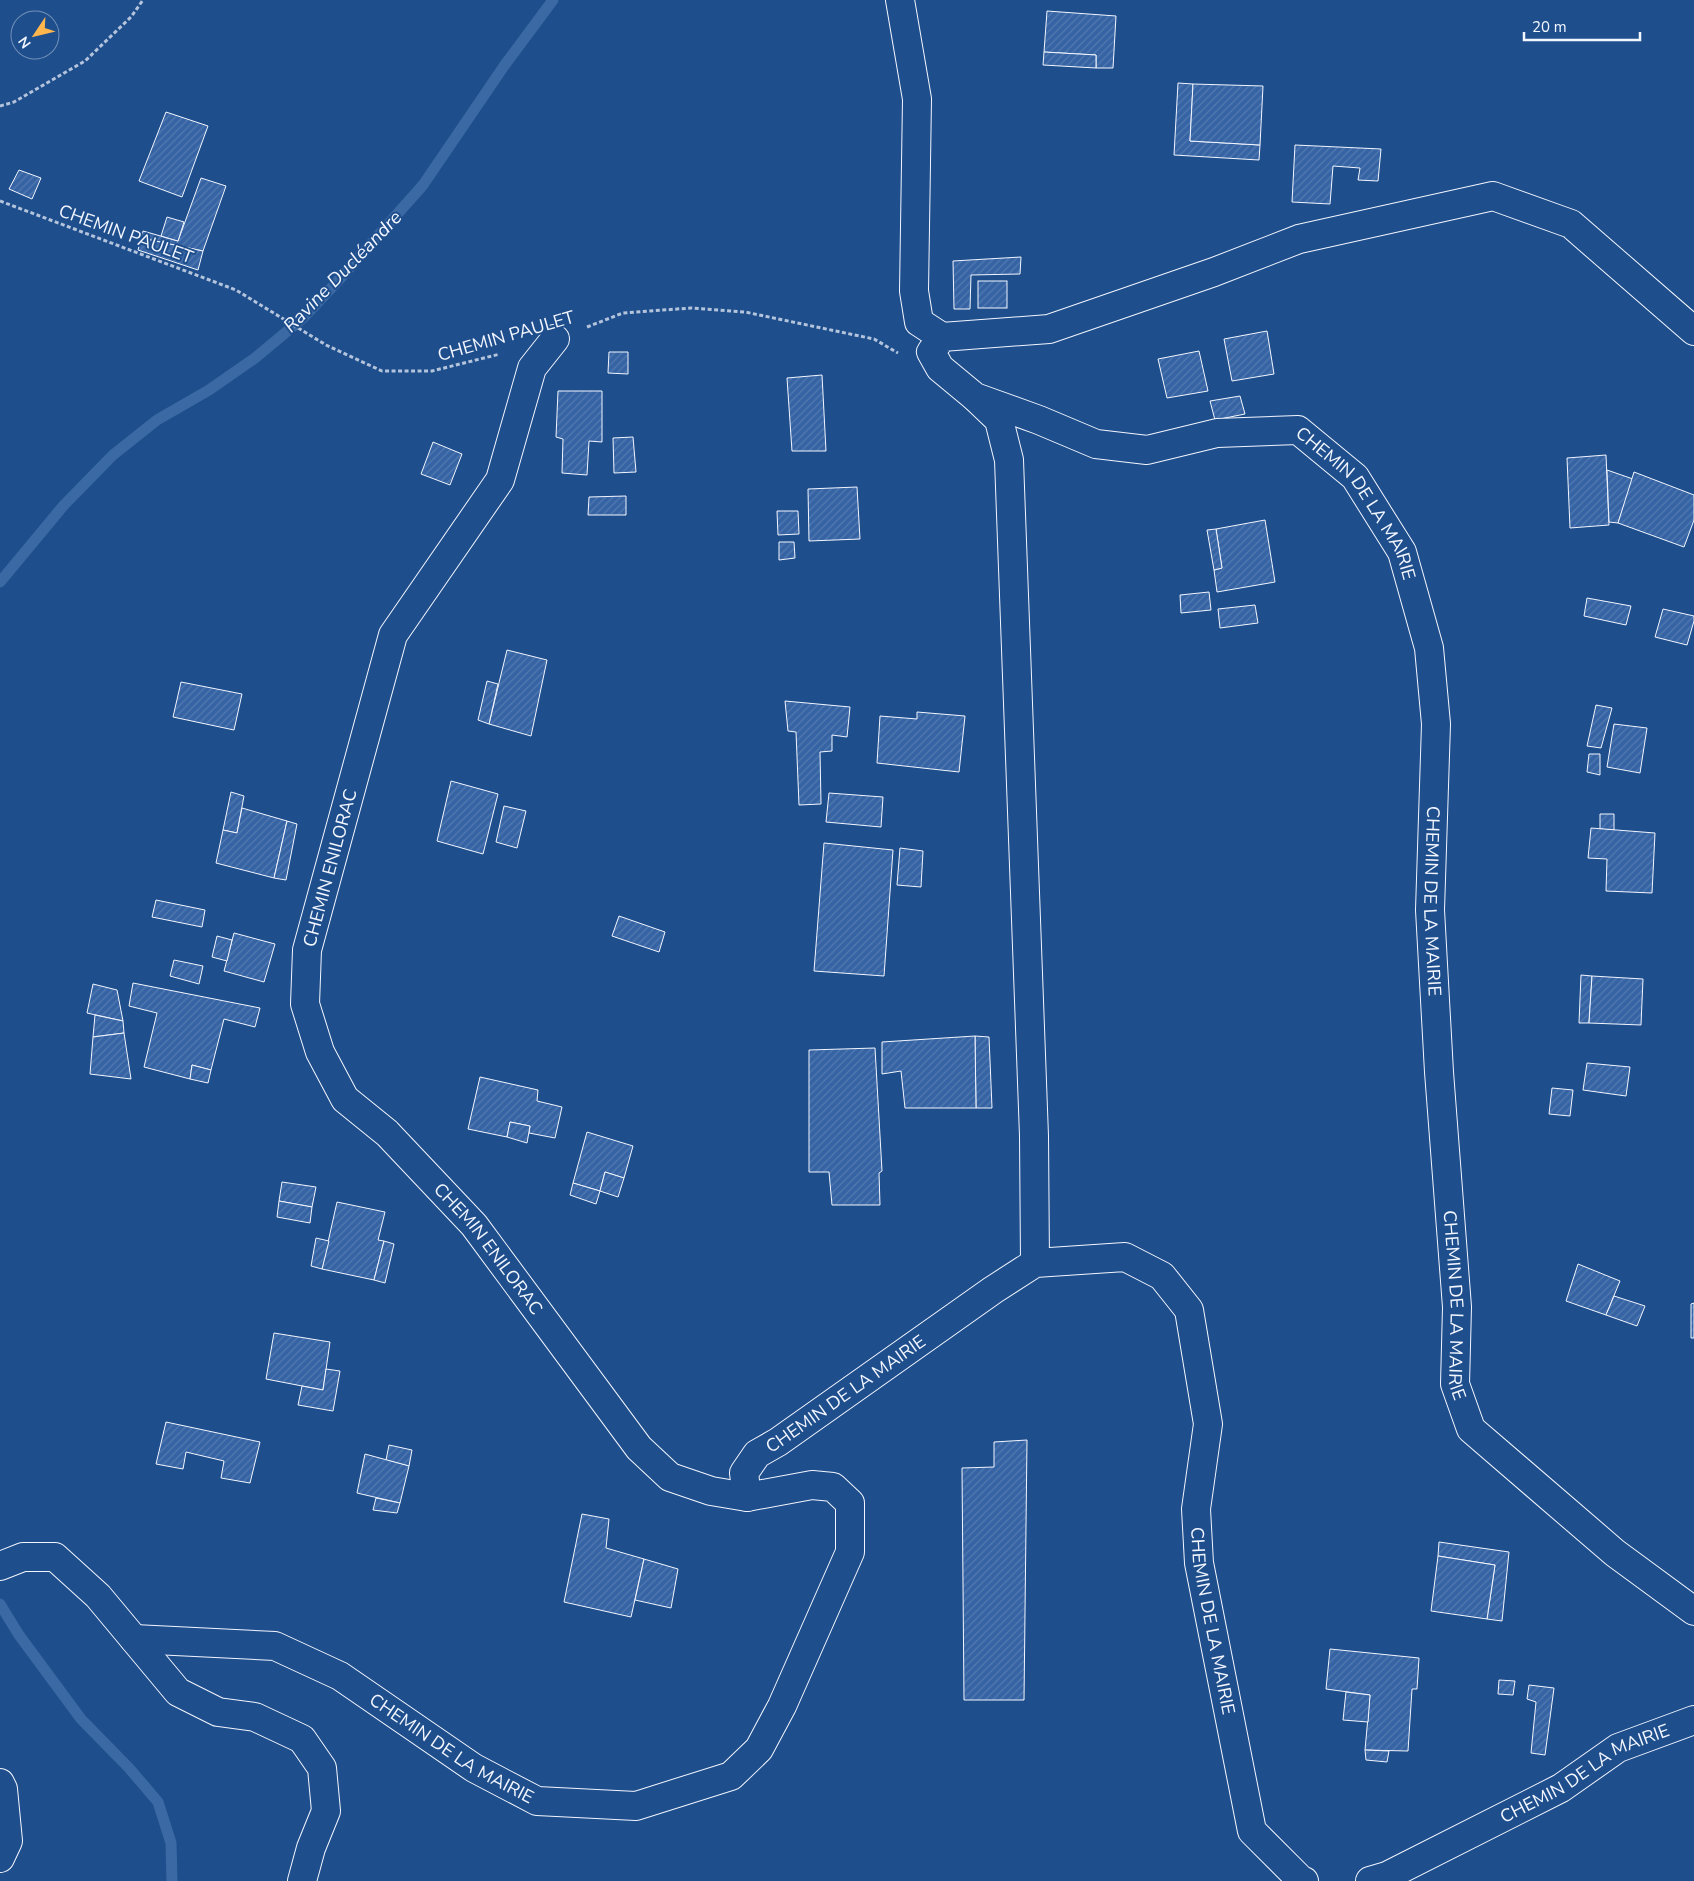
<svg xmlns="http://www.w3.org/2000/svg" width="1694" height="1881" font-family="'Nunito Sans',sans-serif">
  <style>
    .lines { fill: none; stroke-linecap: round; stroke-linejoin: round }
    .stream { stroke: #3b69a3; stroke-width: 11 }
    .building { fill: url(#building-hatch); stroke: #f2f6ff }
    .minor-casing { stroke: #f2f6ff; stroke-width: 30 }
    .tertiary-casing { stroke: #f2f6ff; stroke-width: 30 }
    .path { stroke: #b3c4dc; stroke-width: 3; stroke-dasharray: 4 2.5; stroke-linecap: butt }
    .minor { stroke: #1f4e8c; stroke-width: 28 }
    .tertiary { stroke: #1f4e8c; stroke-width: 28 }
    .labels { text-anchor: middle; stroke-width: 4; stroke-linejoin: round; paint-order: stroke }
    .street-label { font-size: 18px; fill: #f2f6ff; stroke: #1f4e8c }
    .water-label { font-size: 19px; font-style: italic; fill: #f2f6ff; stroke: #1f4e8c }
  </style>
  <defs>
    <pattern id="building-hatch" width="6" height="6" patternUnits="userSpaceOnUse" patternTransform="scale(1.25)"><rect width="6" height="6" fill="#3563a3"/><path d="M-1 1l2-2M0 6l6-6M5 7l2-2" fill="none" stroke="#537ab1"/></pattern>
  </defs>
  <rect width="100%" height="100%" fill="#1f4e8c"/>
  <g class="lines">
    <g class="stream">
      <polyline points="0,582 64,505 113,455 157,420 209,390 255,358 303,318 336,283 423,185 504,66 553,0"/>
      <polyline points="0,1604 19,1635 81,1719 129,1768 158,1802 171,1843 172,1881"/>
    </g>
  </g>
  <g class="building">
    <polygon points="1047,11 1116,16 1113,68 1096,68 1096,55 1044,52"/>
    <polygon points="1044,52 1096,55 1096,68 1043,65"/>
    <polygon points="1178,83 1193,84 1190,141 1260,145 1259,160 1174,155"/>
    <polygon points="1193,84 1263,86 1260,145 1190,141"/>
    <polygon points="166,112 208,126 182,197 139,181"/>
    <polygon points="1295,145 1381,149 1378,181 1358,180 1360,168 1333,166 1330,204 1292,202"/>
    <polygon points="19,170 41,178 32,199 9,189"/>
    <polygon points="201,178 226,186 203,251 141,238 143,231 178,241"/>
    <polygon points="167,217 184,222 178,241 161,236"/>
    <polygon points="141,238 203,251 198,270 138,250"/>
    <polygon points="1021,257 1020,274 971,275 970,309 954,309 953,261"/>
    <rect x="978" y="281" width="29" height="27"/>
    <polygon points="1267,331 1274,374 1232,381 1224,339"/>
    <polygon points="1199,351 1208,391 1167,398 1158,359"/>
    <polygon points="609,352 628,352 628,374 608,373"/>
    <polygon points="822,375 826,451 792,451 787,378"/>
    <polygon points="558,391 602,391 602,442 589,441 587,475 562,473 563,439 556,437"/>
    <polygon points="1240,396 1245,414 1215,420 1210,401"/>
    <polygon points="633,437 636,472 614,473 613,438"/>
    <polygon points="433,442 462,454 450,485 421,474"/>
    <polygon points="1606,455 1609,525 1570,528 1567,458"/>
    <polygon points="1607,470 1633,479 1618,523 1609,522"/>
    <polygon points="1634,472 1694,495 1694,520 1684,547 1618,523"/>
    <polygon points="857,487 860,539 809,541 808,489"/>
    <polygon points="626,496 626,515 588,515 589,497"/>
    <polygon points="777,511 798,511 799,534 778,535"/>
    <polygon points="1265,520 1275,582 1217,592 1214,570 1222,568 1216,529"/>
    <polygon points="1216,529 1222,568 1214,570 1207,530"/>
    <polygon points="779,542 794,542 795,558 779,560"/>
    <polygon points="1209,592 1211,610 1181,613 1180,595"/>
    <polygon points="1587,598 1631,606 1626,625 1584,616"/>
    <polygon points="1255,605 1258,623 1220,628 1218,609"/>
    <polygon points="1663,609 1694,616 1694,621 1687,645 1655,637"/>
    <polygon points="507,650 547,660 531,736 489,724"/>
    <polygon points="487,681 498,684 489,724 478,720"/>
    <polygon points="181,682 242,694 234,730 173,717"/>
    <polygon points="785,701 850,707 847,737 832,735 832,751 820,752 821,804 799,805 796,732 788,731"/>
    <polygon points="1596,705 1612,708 1601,748 1587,746"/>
    <polygon points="917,712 965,716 959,772 877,763 880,716 917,719"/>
    <polygon points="1614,724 1647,728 1640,773 1607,767"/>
    <polygon points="1589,754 1600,754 1600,775 1587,772"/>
    <polygon points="451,781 498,794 483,854 437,841"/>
    <polygon points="231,792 244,796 237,833 223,830"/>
    <polygon points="829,793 883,797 881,827 826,822"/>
    <polygon points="504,806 526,811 517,848 496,842"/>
    <polygon points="242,808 287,821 274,878 216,863 223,830 237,833"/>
    <polygon points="1600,814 1614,814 1614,830 1600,829"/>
    <polygon points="287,821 297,824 286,880 274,878"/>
    <polygon points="1591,828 1655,833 1652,893 1606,891 1607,859 1588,858"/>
    <polygon points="824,843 893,850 884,976 814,971"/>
    <polygon points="900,848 923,851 921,887 897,885"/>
    <polygon points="156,900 205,910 202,927 152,917"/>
    <polygon points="619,916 665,932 659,952 612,936"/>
    <polygon points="234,933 275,944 264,982 224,971"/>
    <polygon points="217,936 232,940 227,961 212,957"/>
    <polygon points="174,960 203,966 199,984 170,976"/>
    <polygon points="1581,975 1592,976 1589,1023 1579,1023"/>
    <polygon points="1592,976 1643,979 1641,1025 1589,1023"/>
    <polygon points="133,983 260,1008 255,1027 224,1019 211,1070 192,1065 190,1079 144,1067 157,1013 129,1006"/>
    <polygon points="93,984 117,990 123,1021 87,1013"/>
    <polygon points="95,1015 123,1021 124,1033 93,1037"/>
    <polygon points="124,1033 131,1079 90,1074 93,1037"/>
    <polygon points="975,1036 989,1037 992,1108 976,1108"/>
    <polygon points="975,1036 976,1108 905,1108 901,1071 882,1074 882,1042"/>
    <polygon points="875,1048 882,1171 879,1173 880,1205 832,1205 829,1172 809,1172 809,1050"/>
    <polygon points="1587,1063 1630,1067 1626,1096 1583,1090"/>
    <polygon points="192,1065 211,1070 208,1083 190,1079"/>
    <polygon points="480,1077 538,1090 537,1101 562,1107 555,1138 529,1133 530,1126 510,1122 507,1137 468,1129"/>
    <polygon points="1552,1088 1573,1090 1570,1116 1549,1114"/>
    <polygon points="510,1122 530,1126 527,1143 507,1137"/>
    <polygon points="587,1132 633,1146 624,1178 605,1172 600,1191 573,1183"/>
    <polygon points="605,1172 624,1178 618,1197 600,1191"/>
    <polygon points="282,1182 316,1187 312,1207 279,1201"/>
    <polygon points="573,1183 600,1191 596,1204 570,1195"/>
    <polygon points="279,1201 312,1207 310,1223 277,1217"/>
    <polygon points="337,1202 385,1212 378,1240 384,1241 374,1280 322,1269"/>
    <polygon points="316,1238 329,1241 322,1269 311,1266"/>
    <polygon points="384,1241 394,1244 385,1283 374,1280"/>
    <polygon points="1578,1264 1620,1281 1606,1315 1566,1301"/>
    <polygon points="1614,1296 1645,1306 1637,1326 1606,1315"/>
    <polygon points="1694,1303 1694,1338 1691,1338 1691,1304"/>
    <polygon points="274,1333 330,1342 323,1390 266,1379"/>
    <polygon points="326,1369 340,1371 333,1411 298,1405 302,1386 323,1390"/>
    <polygon points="166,1422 260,1442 250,1483 221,1478 224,1461 186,1452 183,1469 156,1464"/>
    <polygon points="1027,1440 1024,1700 964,1700 962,1468 994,1467 994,1442"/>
    <polygon points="389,1445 412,1450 409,1466 386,1460"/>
    <polygon points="365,1454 409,1466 400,1503 357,1493"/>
    <polygon points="376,1498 400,1503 397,1513 373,1510"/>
    <polygon points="582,1514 609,1519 606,1548 644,1559 631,1617 564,1602"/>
    <polygon points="1439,1542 1509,1552 1502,1621 1487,1619 1495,1565 1438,1556"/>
    <polygon points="1438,1556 1495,1565 1487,1619 1431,1611"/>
    <polygon points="644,1559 678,1569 671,1608 635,1600"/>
    <polygon points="1330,1649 1419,1658 1417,1689 1412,1689 1408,1751 1365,1750 1370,1695 1326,1689"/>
    <polygon points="1499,1680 1515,1681 1513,1695 1498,1694"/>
    <polygon points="1529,1685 1554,1688 1545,1755 1531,1753 1536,1702 1527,1699"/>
    <polygon points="1346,1692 1370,1695 1368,1722 1343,1720"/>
    <polygon points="1365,1750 1389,1751 1387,1762 1366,1760"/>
  </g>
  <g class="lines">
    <g class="minor-casing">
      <g id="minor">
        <polyline points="900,0 917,99 914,291 919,322 942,337"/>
        <path id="s1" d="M1694 331 1571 224 1493 196 1299 239 1214 272 1049 329 942 337 931 352 940 368 975 397 1039 420 1096 444 1147 450 1217 433 1298 430 1355 477 1402 552 1429 648 1436 724 1430 910 1439 1072 1457 1307 1455 1384 1471 1429 1615 1553 1694 1611"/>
        <path id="s2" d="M555 339 532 368 500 480 393 635 307 950 305 1004 320 1052 345 1099 387 1133 474 1225 639 1448 670 1477 711 1491 747 1497"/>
        <polyline points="976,398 999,420 1009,460 1034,1136 1035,1263"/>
        <path id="s3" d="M134 1639 275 1646 340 1676 474 1768 537 1801 636 1806 731 1776 759 1749 782 1706 850 1552V1503L833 1487 812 1485 747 1497 744 1473 757 1454 778 1442 993 1290 1035 1263 1125 1257 1162 1276 1189 1310 1208 1424 1196 1509 1199 1563 1252 1831 1301 1880 1304 1881"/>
        <path id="s4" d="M1370 1881 1387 1876 1561 1788 1618 1748 1694 1720"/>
      </g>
    </g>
    <g class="tertiary-casing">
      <g id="tertiary">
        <polyline points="0,1566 23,1557 55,1557 98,1596 178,1692 218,1712 255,1717 302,1739 322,1768 326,1811 311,1848 302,1881"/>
        <polyline points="0,1783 3,1789 8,1841 0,1858"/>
      </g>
    </g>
    <g class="path">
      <polyline points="0,106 14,102 85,61 131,17 143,0"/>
      <polyline points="0,201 236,290 326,345 382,371 432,371 500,354"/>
      <polyline points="587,327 623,313 691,308 745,312 874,339 898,353"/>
    </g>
    <use href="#minor" class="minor"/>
    <use href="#tertiary" class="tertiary"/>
  </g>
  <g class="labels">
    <g class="street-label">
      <text transform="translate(126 234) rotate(20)" y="6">CHEMIN PAULET</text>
      <text transform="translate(506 336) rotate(-16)" y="6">CHEMIN PAULET</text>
      <text dy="6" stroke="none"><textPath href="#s1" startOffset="1330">CHEMIN DE LA MAIRIE</textPath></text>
      <text transform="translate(330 868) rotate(-75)" y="6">CHEMIN ENILORAC</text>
      <text dy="6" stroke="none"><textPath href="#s1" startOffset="1750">CHEMIN DE LA MAIRIE</textPath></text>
      <text dy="6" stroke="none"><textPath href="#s2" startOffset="1034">CHEMIN ENILORAC</textPath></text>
      <text dy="6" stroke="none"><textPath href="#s1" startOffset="2155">CHEMIN DE LA MAIRIE</textPath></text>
      <text dy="6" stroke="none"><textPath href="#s3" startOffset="1215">CHEMIN DE LA MAIRIE</textPath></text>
      <text dy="6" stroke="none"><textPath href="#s3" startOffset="1935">CHEMIN DE LA MAIRIE</textPath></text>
      <text dy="6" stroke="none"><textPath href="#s3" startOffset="346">CHEMIN DE LA MAIRIE</textPath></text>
      <text dy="6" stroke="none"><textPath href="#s4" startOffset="241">CHEMIN DE LA MAIRIE</textPath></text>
    </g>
    <g class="water-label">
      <text transform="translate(342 271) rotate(-46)" y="7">Ravine Ducléandre</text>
    </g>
  </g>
  <g transform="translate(35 35) rotate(235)"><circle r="24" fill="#1f4e8c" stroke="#7391ba"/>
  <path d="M0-4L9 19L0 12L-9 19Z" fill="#ffb74d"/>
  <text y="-8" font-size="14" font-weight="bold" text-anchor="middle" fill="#f2f6ff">N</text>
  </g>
  <path d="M1524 32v8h116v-8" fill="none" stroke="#f2f6ff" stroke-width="2.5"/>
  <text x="1532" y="32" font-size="15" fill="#f2f6ff" stroke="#1f4e8c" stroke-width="4" paint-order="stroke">20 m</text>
</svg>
